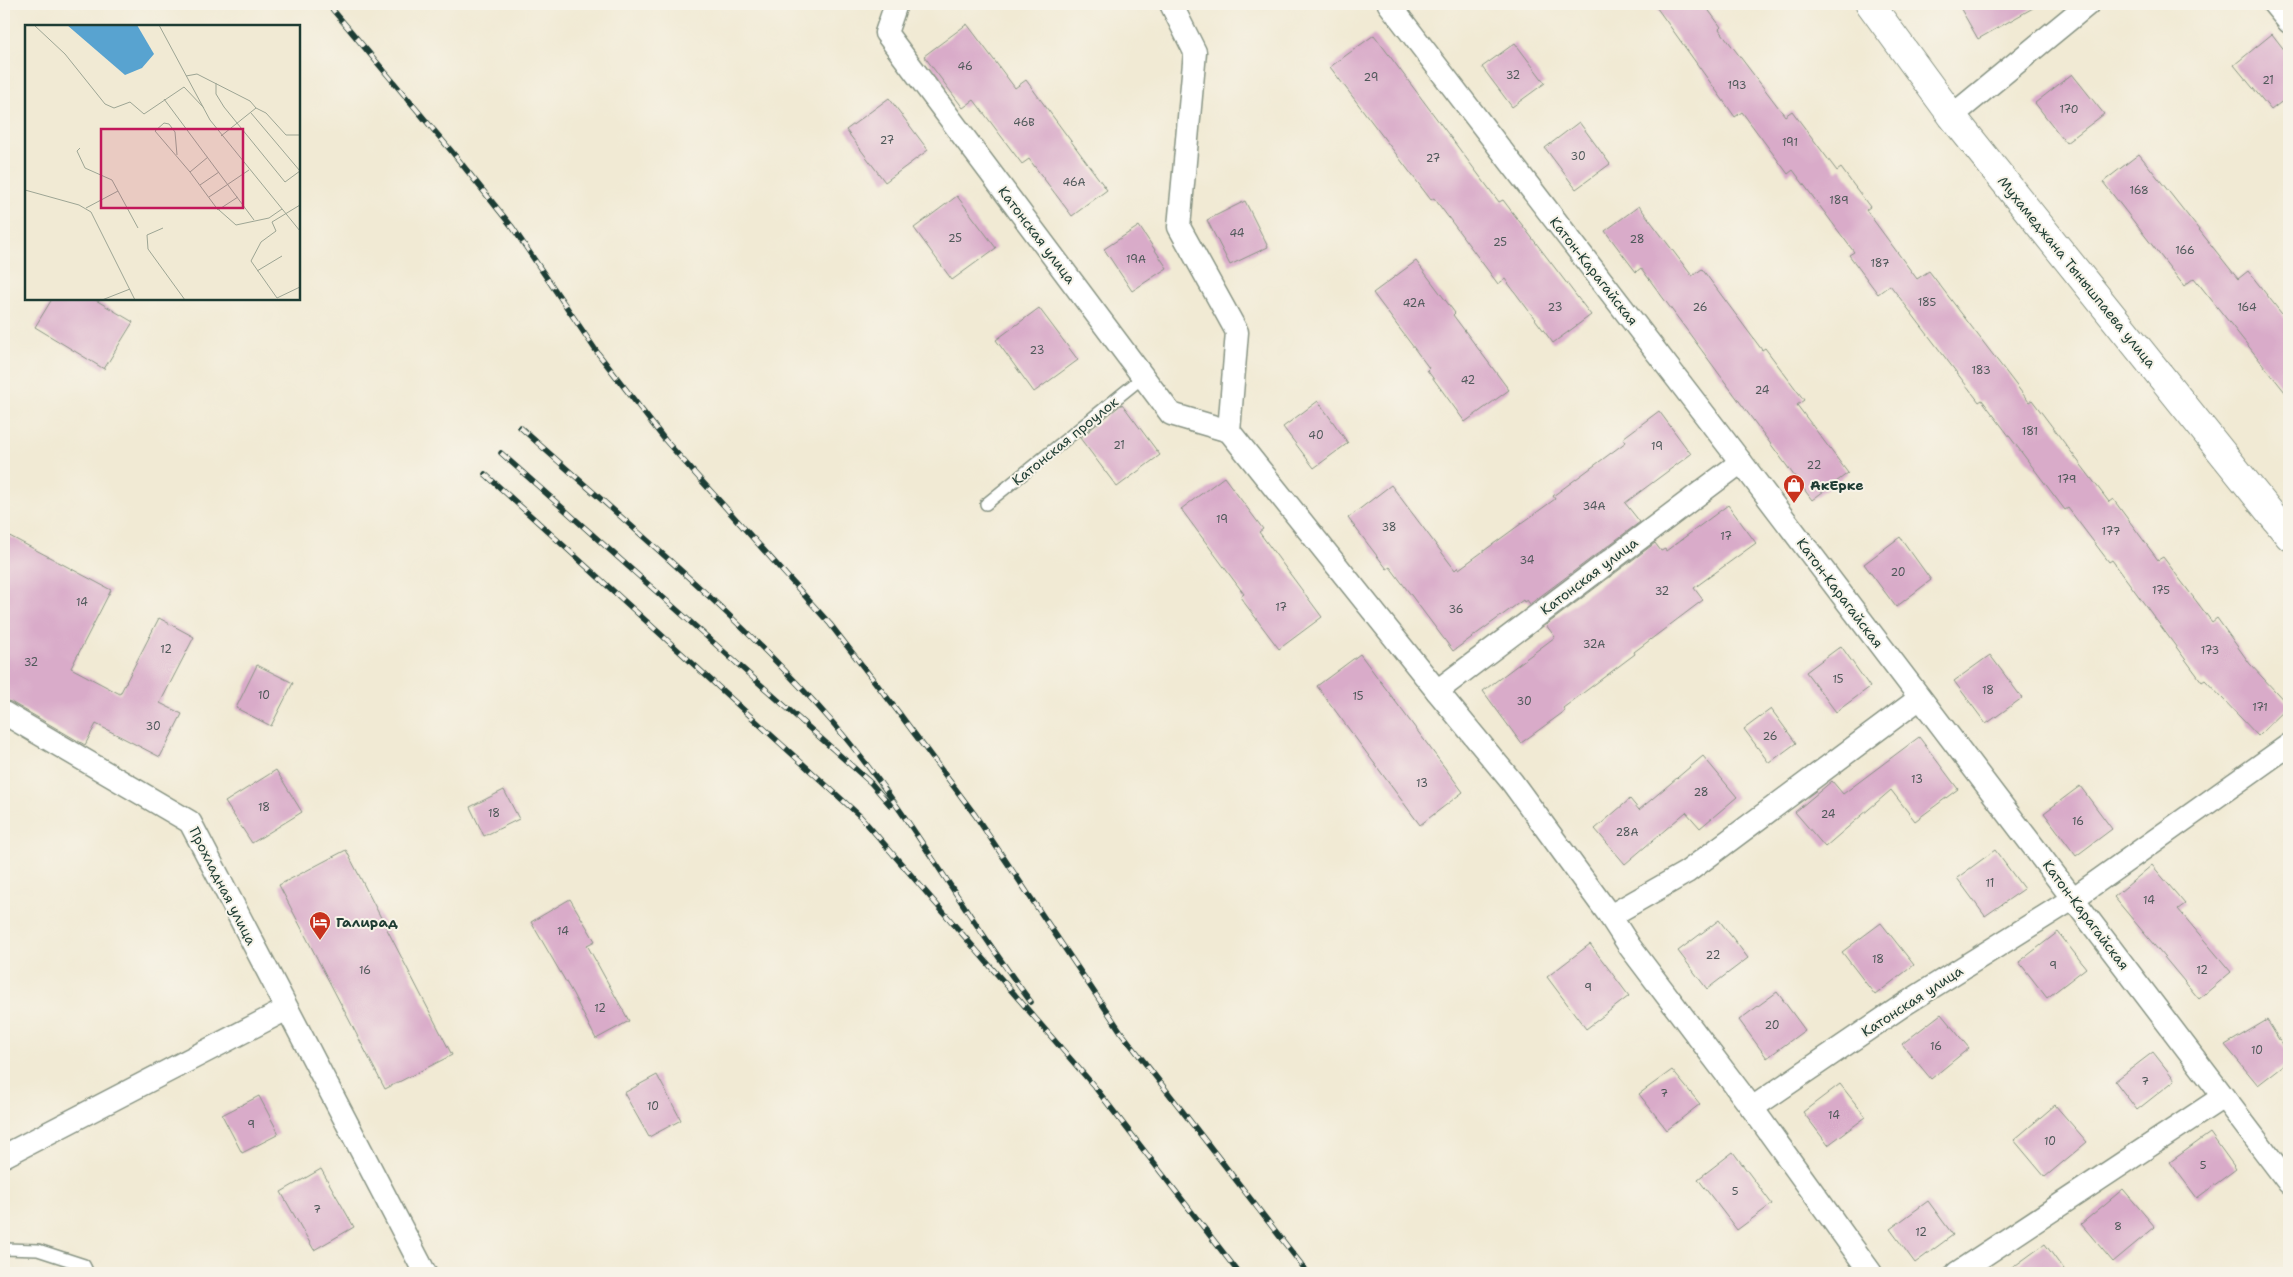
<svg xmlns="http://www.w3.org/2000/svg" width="2293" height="1277" font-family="'Shantell Sans',sans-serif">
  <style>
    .building { fill: #d9abc9 }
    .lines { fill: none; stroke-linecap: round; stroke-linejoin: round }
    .service-casing { stroke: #889484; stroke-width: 14 }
    .minor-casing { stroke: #889484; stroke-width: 25 }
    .tertiary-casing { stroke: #889484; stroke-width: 30 }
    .service { stroke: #fff; stroke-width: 11 }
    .minor { stroke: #fff; stroke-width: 22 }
    .tertiary { stroke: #fff; stroke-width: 28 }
    .rail-casing { stroke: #1f3d34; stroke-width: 5.5 }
    .rail { stroke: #f7f3e8; stroke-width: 4; stroke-dasharray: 11; stroke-linecap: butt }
    .labels { text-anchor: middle; stroke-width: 4; stroke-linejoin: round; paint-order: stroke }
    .number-label { font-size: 11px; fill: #4e5859 }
    .street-label { font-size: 14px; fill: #1f3d34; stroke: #f7f3e8 }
    .poi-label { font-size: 14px; font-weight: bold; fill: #1f3d34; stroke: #f7f3e8; text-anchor: start }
    .inset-road { fill: none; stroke: #9da594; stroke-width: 1 }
    .view { fill: #c2185b; fill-opacity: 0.15; stroke: #c2185b; stroke-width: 2.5 }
    .inset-edge { fill: none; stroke: #1f3d34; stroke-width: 2.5 }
  </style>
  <rect width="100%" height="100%" fill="#f7f3e8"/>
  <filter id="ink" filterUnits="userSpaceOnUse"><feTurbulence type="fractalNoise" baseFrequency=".02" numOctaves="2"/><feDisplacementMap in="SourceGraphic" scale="10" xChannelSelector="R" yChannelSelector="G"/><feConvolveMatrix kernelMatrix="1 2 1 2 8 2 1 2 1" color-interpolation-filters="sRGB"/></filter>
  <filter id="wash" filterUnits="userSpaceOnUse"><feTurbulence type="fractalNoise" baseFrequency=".0096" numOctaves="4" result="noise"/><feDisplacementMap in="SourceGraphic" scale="20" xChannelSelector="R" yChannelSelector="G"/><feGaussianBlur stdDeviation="1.12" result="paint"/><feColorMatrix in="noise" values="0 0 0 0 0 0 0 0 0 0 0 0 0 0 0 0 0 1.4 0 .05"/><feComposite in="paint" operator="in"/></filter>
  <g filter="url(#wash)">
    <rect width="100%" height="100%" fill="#f1ead4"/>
    <g id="blocks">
      <g class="building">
        <polygon points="1654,4 1704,4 1721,27 1719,29 1785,116 1792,111 1837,171 1841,168 1870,207 1866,210 1917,279 1929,271 2029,402 2032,400 2109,502 2113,499 2158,560 2163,557 2212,622 2217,618 2250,664 2289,706 2258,736 2205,680 2202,682 2112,560 2109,562 2068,508 2065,510 1982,400 1979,402 1890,285 1878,294 1849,255 1854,252 1793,170 1788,174 1742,112 1735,117"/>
        <polygon points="1958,4 2040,4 1978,39"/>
        <polygon points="967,24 1015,88 1026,80 1107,190 1072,216 1029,159 1022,164 974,100 963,108 924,56"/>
        <polygon points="2272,34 2289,56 2289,96 2271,110 2234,65"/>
        <polygon points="1374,35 1499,202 1503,200 1591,315 1553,343 1505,279 1498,284 1434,198 1431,200 1330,67"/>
        <polygon points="1515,43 1545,83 1512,107 1482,67"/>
        <polygon points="2072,74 2104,114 2066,143 2035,103"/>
        <polygon points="889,98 928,150 885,182 846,130"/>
        <polygon points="1579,122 1610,164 1576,189 1545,148"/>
        <polygon points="2139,154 2238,279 2248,271 2289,323 2289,397 2194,278 2184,286 2103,182"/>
        <polygon points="957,196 996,248 952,280 914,228"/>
        <polygon points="1245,201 1268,247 1230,265 1207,220"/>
        <polygon points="1639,206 1692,276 1702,269 1762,350 1765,348 1804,400 1797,405 1848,473 1812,500 1641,268 1636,272 1605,231"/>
        <polygon points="1139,226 1167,268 1132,291 1104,249"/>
        <polygon points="1416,261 1455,313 1453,315 1509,390 1465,422 1427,370 1429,368 1373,293"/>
        <polygon points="52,299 94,299 133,322 104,369 35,327"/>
        <polygon points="1039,308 1078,360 1034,392 996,340"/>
        <polygon points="1318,401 1348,443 1314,468 1283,427"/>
        <polygon points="1122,404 1160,455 1117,487 1080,438"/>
        <polygon points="1659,411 1691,454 1625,503 1640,522 1530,604 1527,600 1524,602 1523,600 1453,651 1390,567 1387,569 1348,518 1391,485 1455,570 1458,567 1459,569 1555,499 1553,496 1626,442 1623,438"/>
        <polygon points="1224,477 1263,529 1259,532 1322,617 1279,649 1240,597 1244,594 1181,509"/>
        <polygon points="1728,505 1756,543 1694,588 1703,600 1634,652 1635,654 1563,708 1565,711 1521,743 1483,691 1555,637 1546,625 1655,543 1661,551 1665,549 1666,551"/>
        <polygon points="4,533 111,590 71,668 120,694 159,618 194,637 160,703 182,714 160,757 96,724 85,745 11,702 4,700"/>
        <polygon points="1900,537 1931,580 1896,607 1864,564"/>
        <polygon points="1841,646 1870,687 1836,712 1806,672"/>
        <polygon points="1360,654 1463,792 1420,825 1317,686"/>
        <polygon points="1990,655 2022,698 1986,724 1954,681"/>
        <polygon points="257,665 293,683 271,726 236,708"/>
        <polygon points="1771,709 1796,743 1769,763 1744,729"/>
        <polygon points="1919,737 1958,789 1915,821 1891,790 1825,847 1795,812 1832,781 1843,794"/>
        <polygon points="1703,756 1737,797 1700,828 1686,812 1625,864 1595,829 1630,799 1639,810"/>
        <polygon points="276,770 302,812 252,843 225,802"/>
        <polygon points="2080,786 2112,829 2076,856 2044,813"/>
        <polygon points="504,790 519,819 484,836 470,807"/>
        <polygon points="346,850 452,1055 385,1089 279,885"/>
        <polygon points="1995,850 2024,889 1985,916 1957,878"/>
        <polygon points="2152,865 2185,904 2178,909 2231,972 2199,999 2114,897"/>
        <polygon points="570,899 595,941 587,945 629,1021 596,1039 573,994 531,922"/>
        <polygon points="1719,920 1748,958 1707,989 1678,951"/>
        <polygon points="1881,923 1914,965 1875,995 1842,952"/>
        <polygon points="2058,932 2086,968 2047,998 2019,962"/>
        <polygon points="1590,944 1629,996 1586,1029 1547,977"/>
        <polygon points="1777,992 1805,1030 1767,1058 1739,1020"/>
        <polygon points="1941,1014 1969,1048 1931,1079 1902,1044"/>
        <polygon points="2267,1020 2289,1056 2289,1061 2258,1085 2225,1045"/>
        <polygon points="2153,1052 2175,1080 2137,1110 2115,1081"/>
        <polygon points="1672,1070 1700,1104 1667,1130 1639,1094"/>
        <polygon points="657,1075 681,1120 649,1137 624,1093"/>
        <polygon points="1840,1084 1866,1117 1828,1145 1803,1112"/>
        <polygon points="259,1096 279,1134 242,1153 222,1115"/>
        <polygon points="2055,1105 2087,1142 2045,1177 2014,1140"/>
        <polygon points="2210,1133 2236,1169 2197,1198 2170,1162"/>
        <polygon points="1733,1152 1772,1204 1737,1230 1698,1179"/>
        <polygon points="321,1169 354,1227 314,1250 281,1192"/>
        <polygon points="2123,1189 2155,1227 2113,1262 2081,1224"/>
        <polygon points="1928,1201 1953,1235 1915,1263 1890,1229"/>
        <polygon points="2045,1244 2066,1273 2005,1273"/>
      </g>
    </g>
  </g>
  <g filter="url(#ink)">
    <use href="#blocks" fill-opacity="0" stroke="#889484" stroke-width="1"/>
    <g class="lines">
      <g class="service-casing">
        <g id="service">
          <polyline points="986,504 1143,377"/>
          <polyline points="4,1249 38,1250 84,1265 88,1273"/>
        </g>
      </g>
      <g class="minor-casing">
        <g id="minor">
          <polyline points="896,4 886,33 1171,414 1229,431 1437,691"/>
          <polyline points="1171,4 1195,52 1179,227 1237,332 1229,431"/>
          <polyline points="1389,4 1741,462 2289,1183"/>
          <polyline points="2274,4 2289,22"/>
          <polyline points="1952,116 2088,4"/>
          <polyline points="1741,462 1437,691 1512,782 1610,916 1630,947 1752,1108 1871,1273"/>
          <polyline points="4,713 190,822 425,1273"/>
          <polyline points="1610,916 1687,872 1920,698"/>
          <polyline points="1752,1108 1905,1004 2074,898 2289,745"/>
          <polyline points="4,1156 287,1009"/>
          <polyline points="1957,1273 2223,1097"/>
        </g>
      </g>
      <g class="tertiary-casing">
        <polyline id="tertiary" points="1870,4 1952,116 2289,536"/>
      </g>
      <use href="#service" class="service"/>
      <use href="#minor" class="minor"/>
      <use href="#tertiary" class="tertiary"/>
      <g class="rail-casing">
        <g id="rail">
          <polyline points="328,4 453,153 513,228 597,352 665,440 830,624 899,713 975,815 1121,1032 1308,1273"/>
          <path d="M520 427C626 523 739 615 833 723 908 810 962 911 1031 1002"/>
          <polyline points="501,453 871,783 890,805"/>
          <polyline points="485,474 860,816 1094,1086 1239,1273"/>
        </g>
      </g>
      <use href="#rail" class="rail"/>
    </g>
  </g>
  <defs>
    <g id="shop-pin" transform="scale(1.125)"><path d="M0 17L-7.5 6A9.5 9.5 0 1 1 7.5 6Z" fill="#c8321e" stroke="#f7f3e8"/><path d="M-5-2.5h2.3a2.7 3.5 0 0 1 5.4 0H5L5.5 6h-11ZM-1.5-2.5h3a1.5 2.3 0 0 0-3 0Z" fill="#fff"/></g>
    <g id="hotel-pin" transform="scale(1.125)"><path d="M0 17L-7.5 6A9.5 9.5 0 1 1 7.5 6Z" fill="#c8321e" stroke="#f7f3e8"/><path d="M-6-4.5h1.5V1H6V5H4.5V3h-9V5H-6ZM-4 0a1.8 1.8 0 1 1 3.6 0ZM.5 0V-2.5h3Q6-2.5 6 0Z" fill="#fff"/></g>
  </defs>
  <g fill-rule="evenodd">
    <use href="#shop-pin" x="1794" y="485"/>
    <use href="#hotel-pin" x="320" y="922"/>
  </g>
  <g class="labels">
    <g class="number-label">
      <text x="965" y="70">46</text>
      <text x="1513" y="79">32</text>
      <text x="1371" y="81">29</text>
      <text x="2268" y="84">21</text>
      <text x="1737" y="89">193</text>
      <text x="2069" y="113">170</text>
      <text x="1024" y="126">46В</text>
      <text x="887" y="144">27</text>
      <text x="1790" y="146">191</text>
      <text x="1578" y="160">30</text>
      <text x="1433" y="162">27</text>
      <text x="1074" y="186">46А</text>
      <text x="2139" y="194">168</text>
      <text x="1839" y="204">189</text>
      <text x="1237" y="237">44</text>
      <text x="955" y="242">25</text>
      <text x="1637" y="243">28</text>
      <text x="1500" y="246">25</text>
      <text x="2185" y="254">166</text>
      <text x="1136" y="263">19А</text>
      <text x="1880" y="267">187</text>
      <text x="1927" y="306">185</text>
      <text x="1414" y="307">42А</text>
      <text x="1555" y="311">23</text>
      <text x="1700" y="311">26</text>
      <text x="2247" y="311">164</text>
      <text x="1037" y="354">23</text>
      <text x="1981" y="374">183</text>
      <text x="1468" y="384">42</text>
      <text x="1762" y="394">24</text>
      <text x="2030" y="435">181</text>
      <text x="1316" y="439">40</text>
      <text x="1119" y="449">21</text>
      <text x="1657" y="450">19</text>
      <text x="1814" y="469">22</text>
      <text x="2067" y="483">179</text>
      <text x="1594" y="510">34А</text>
      <text x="1222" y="523">19</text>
      <text x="1389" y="531">38</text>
      <text x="2111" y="535">177</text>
      <text x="1726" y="540">17</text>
      <text x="1527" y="564">34</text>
      <text x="1898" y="576">20</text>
      <text x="2161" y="594">175</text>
      <text x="1662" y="595">32</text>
      <text x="82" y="606">14</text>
      <text x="1281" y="611">17</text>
      <text x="1456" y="613">36</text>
      <text x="1594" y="648">32А</text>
      <text x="166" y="653">12</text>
      <text x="2210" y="654">173</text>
      <text x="31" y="666">32</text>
      <text x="1838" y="683">15</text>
      <text x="1988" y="694">18</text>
      <text x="264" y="699">10</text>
      <text x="1358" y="700">15</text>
      <text x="1524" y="705">30</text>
      <text x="2260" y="711">171</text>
      <text x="153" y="730">30</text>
      <text x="1770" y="740">26</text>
      <text x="1917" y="783">13</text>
      <text x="1422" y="787">13</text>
      <text x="1701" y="796">28</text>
      <text x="264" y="811">18</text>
      <text x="494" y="817">18</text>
      <text x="1828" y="818">24</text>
      <text x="2078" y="825">16</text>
      <text x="1627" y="836">28А</text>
      <text x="1990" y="887">11</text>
      <text x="2149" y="904">14</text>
      <text x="563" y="935">14</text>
      <text x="1713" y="959">22</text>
      <text x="1878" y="963">18</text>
      <text x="2053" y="969">9</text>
      <text x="365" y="974">16</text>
      <text x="2202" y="974">12</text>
      <text x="1588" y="991">9</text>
      <text x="600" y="1012">12</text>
      <text x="1772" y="1029">20</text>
      <text x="1936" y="1050">16</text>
      <text x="2257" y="1054">10</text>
      <text x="2145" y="1085">7</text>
      <text x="1664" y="1097">7</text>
      <text x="653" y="1110">10</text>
      <text x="1834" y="1119">14</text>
      <text x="251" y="1128">9</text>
      <text x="2050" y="1145">10</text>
      <text x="2203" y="1169">5</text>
      <text x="1735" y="1195">5</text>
      <text x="317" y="1213">7</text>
      <text x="2118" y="1230">8</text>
      <text x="1921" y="1236">12</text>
    </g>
    <g class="street-label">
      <text transform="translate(1037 235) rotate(53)" y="5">Катонская улица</text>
      <text transform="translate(1594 271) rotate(52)" y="5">Катон-Карагайская</text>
      <text transform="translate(2077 272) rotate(51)" y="5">Мухамеджана Тынышпаева улица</text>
      <text transform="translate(1065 441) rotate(-39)" y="5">Катонская проулок</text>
      <text transform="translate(1589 576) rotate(-37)" y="5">Катонская улица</text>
      <text transform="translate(1840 593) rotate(53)" y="5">Катон-Карагайская</text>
      <text transform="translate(223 886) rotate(63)" y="5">Прохладная улица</text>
      <text transform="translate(2086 915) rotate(53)" y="5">Катон-Карагайская</text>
      <text transform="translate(1912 1001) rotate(-33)" y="5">Катонская улица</text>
    </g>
    <g class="poi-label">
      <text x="1810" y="490">АкЕрке</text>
      <text x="336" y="927">Галирад</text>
    </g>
  </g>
  <g transform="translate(25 25)">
    <rect width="275" height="275" fill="#f1ead4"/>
    <path d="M42 0H112L129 29 117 43 100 50Z" fill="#58a3d0"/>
    <path class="inset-road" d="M9 0 40 29 80 79 89 83 105 77 119 89 159 62 179 83M134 0 185 95 275 206M161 51 172 49 225 76 231 83M191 58V69L199 82 260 157 275 146M139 74 229 195M226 88 275 146M196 111 231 83 241 88 261 110H275M55 123 52 126 60 143 87 155 113 203M152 130 150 107 144 99 139 98 130 106 165 147M183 132 165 147 193 185 213 172M175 160 194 147M0 165 54 180 66 187 110 275M184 172 224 145M275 180 247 197 251 206 236 217 226 236 252 273 275 262M61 183 93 166M194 185 211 200 244 193 257 184M138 203 122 210 123 224 160 275M232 246 257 231M77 275 105 264"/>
    <path class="view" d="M76 104H218V183H76Z"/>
    <rect width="275" height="275" class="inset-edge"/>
  </g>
  <rect width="2293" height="1277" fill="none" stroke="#f7f3e8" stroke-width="20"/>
</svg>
